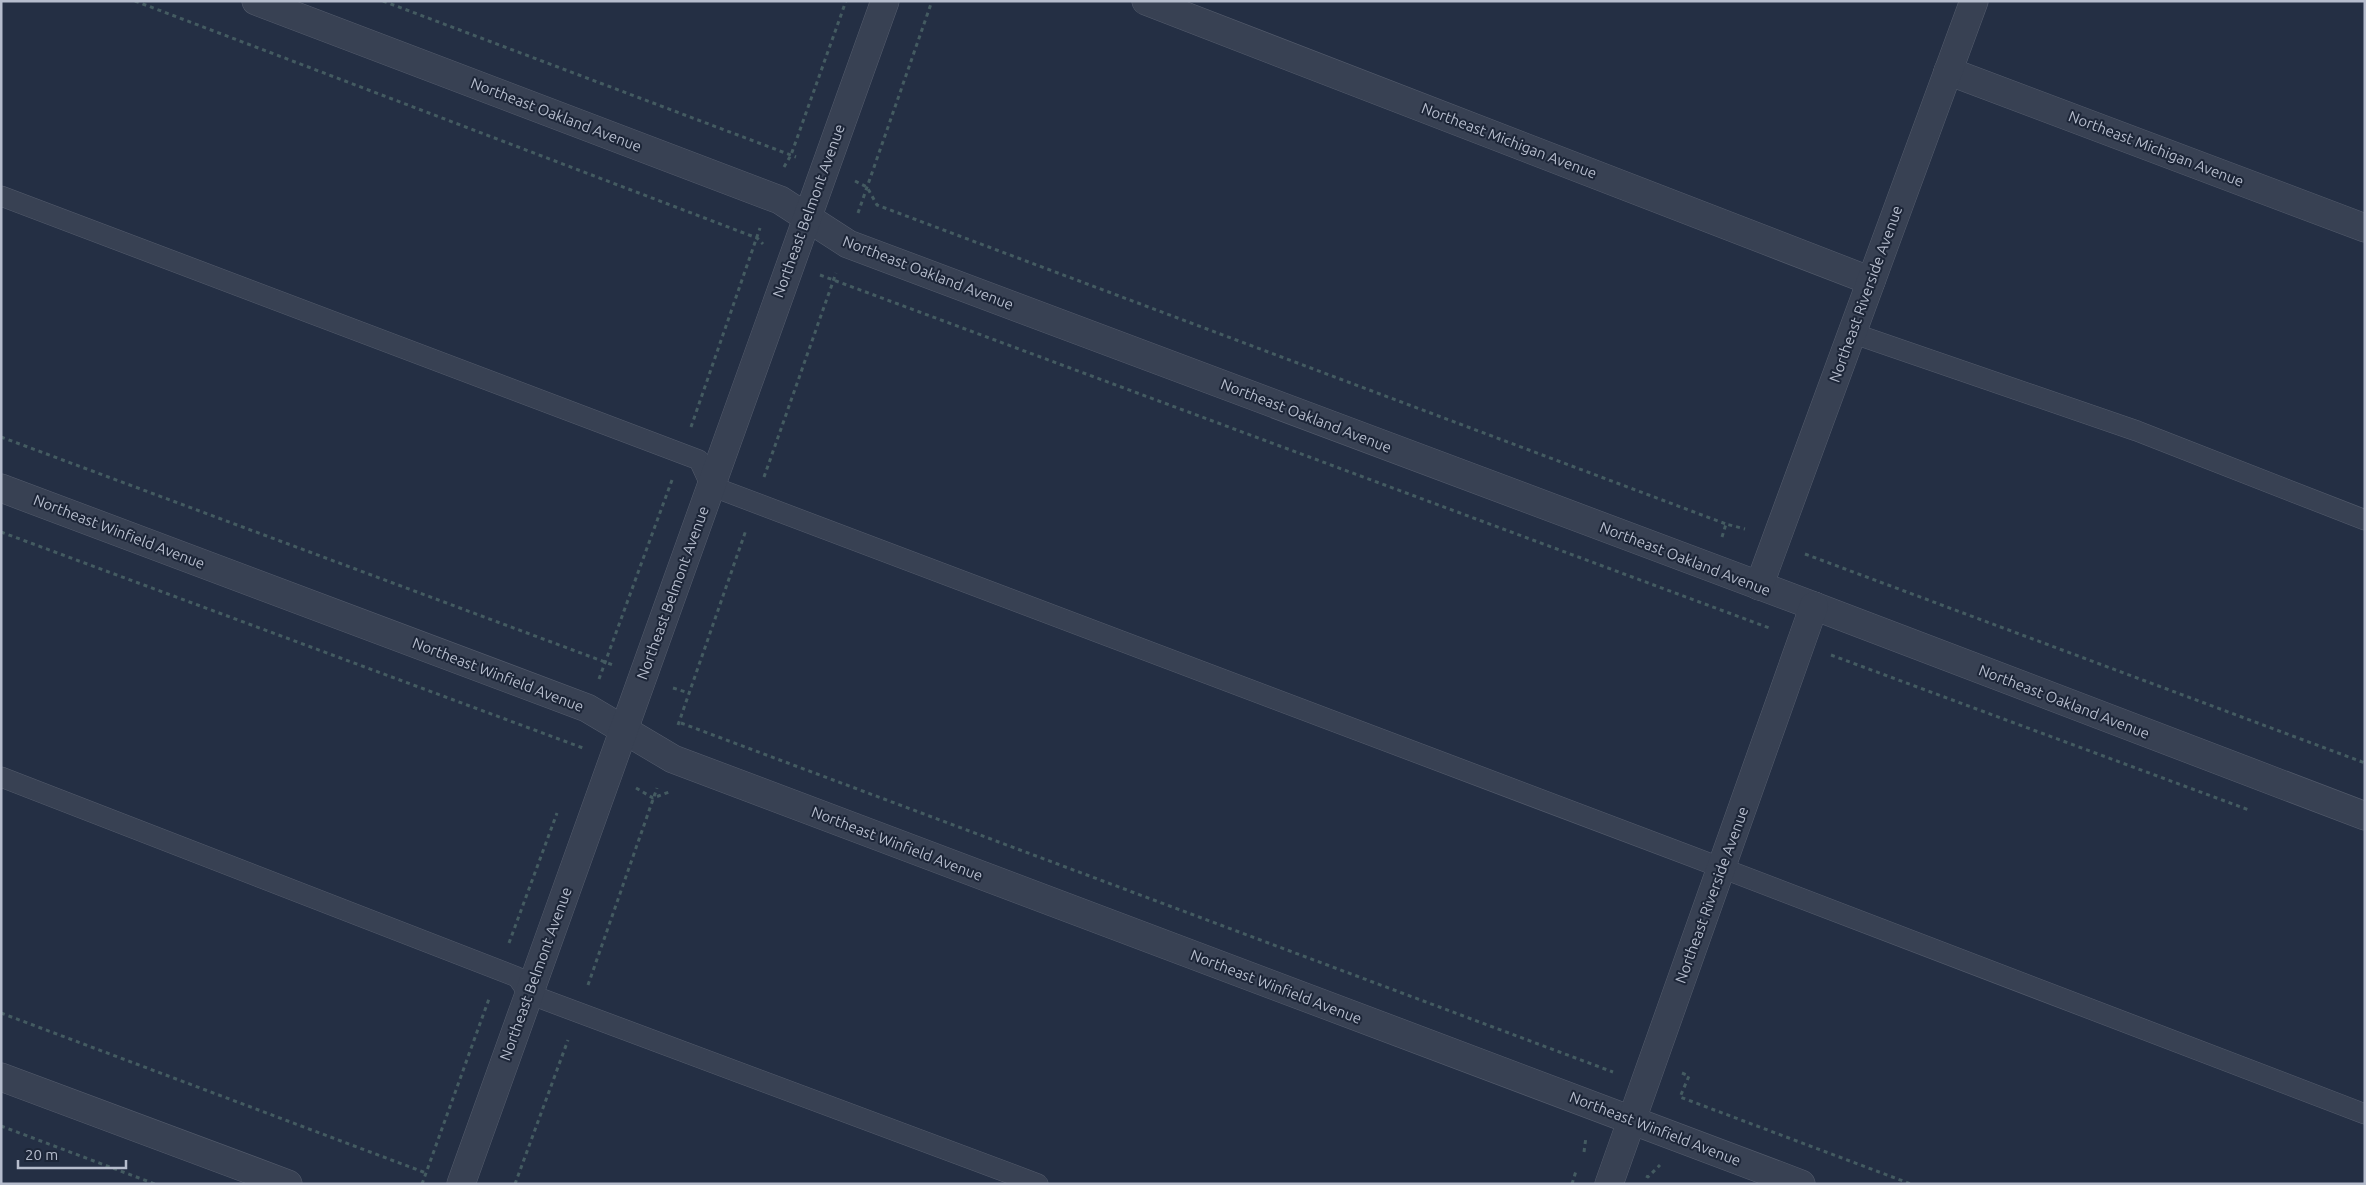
<svg xmlns="http://www.w3.org/2000/svg" width="2366" height="1185" font-family="Ubuntu,sans-serif">
  <style>
    .lines { fill: none; stroke-linecap: round; stroke-linejoin: round }
    .service-casing { stroke: #545c6d; stroke-width: 21 }
    .minor-casing { stroke: #545c6d; stroke-width: 29 }
    .path { stroke: #445b61; stroke-width: 3; stroke-dasharray: 4 4; stroke-linecap: butt }
    .service { stroke: #384153; stroke-width: 20 }
    .minor { stroke: #384153; stroke-width: 28 }
    .labels { text-anchor: middle; stroke-width: 4; stroke-linejoin: round; paint-order: stroke }
    .street-label { font-size: 15px; fill: #b6bdcd; stroke: #1d2638 }
  </style>
  <rect width="100%" height="100%" fill="#242f44"/>
  <g class="lines">
    <g class="service-casing">
      <g id="service">
        <polyline points="1,196 699,460 711,486 1693,857 2365,1114"/>
        <polyline points="1852,333 2137,431 2365,520"/>
        <polyline points="1,777 517,977 529,994 1038,1184"/>
      </g>
    </g>
    <g class="minor-casing">
      <g id="minor">
        <polyline points="256,1 780,200 848,244 1814,606 2365,816"/>
        <polyline points="1146,1 1871,281"/>
        <polyline points="1948,71 2365,228"/>
        <polyline points="1,488 587,708 673,759 1801,1184"/>
        <polyline points="1759,586 1974,1"/>
        <polyline points="1,1077 288,1184"/>
        <polyline points="461,1184 885,1"/>
        <polyline points="1609,1184 1814,606"/>
      </g>
    </g>
    <g class="path">
      <polyline points="135,1 757,238 763,244"/>
      <polyline points="383,1 796,157"/>
      <polyline points="784,167 791,155 846,1"/>
      <polyline points="855,181 867,187 877,205 1726,524"/>
      <polyline points="858,213 932,1"/>
      <polyline points="820,275 1772,629"/>
      <polyline points="691,427 760,228"/>
      <polyline points="1,437 613,665"/>
      <polyline points="764,477 836,273"/>
      <polyline points="1,532 583,748"/>
      <polyline points="1722,537 1726,524 1745,529"/>
      <polyline points="1805,554 2365,763"/>
      <polyline points="1831,655 2249,810"/>
      <polyline points="599,679 672,480"/>
      <polyline points="673,688 689,693"/>
      <polyline points="681,723 1613,1072"/>
      <polyline points="678,725 746,530"/>
      <polyline points="636,788 653,798 669,792"/>
      <polyline points="509,943 557,813"/>
      <polyline points="588,985 657,788"/>
      <polyline points="1,1013 426,1173"/>
      <polyline points="1682,1073 1689,1076 1680,1097 1911,1184"/>
      <polyline points="1,1126 155,1184"/>
      <polyline points="1584,1152 1586,1137"/>
      <polyline points="1646,1176 1648,1177 1660,1165"/>
      <polyline points="422,1184 490,996"/>
      <polyline points="515,1184 568,1040"/>
      <polyline points="1572,1184 1576,1171"/>
    </g>
    <use href="#service" class="service"/>
    <use href="#minor" class="minor"/>
  </g>
  <g class="labels">
    <g class="street-label">
      <text transform="translate(556 115) rotate(21)" y="5">Northeast Oakland Avenue</text>
      <text transform="translate(1509 141) rotate(21)" y="5">Northeast Michigan Avenue</text>
      <text transform="translate(2156 149) rotate(21)" y="5">Northeast Michigan Avenue</text>
      <text transform="translate(809 211) rotate(-70)" y="5">Northeast Belmont Avenue</text>
      <text transform="translate(928 273) rotate(21)" y="5">Northeast Oakland Avenue</text>
      <text transform="translate(1866 294) rotate(-70)" y="5">Northeast Riverside Avenue</text>
      <text transform="translate(1306 416) rotate(21)" y="5">Northeast Oakland Avenue</text>
      <text transform="translate(119 532) rotate(21)" y="5">Northeast Winfield Avenue</text>
      <text transform="translate(1685 559) rotate(21)" y="5">Northeast Oakland Avenue</text>
      <text transform="translate(673 593) rotate(-70)" y="5">Northeast Belmont Avenue</text>
      <text transform="translate(498 675) rotate(21)" y="5">Northeast Winfield Avenue</text>
      <text transform="translate(2064 702) rotate(21)" y="5">Northeast Oakland Avenue</text>
      <text transform="translate(897 844) rotate(21)" y="5">Northeast Winfield Avenue</text>
      <text transform="translate(1712 895) rotate(-70)" y="5">Northeast Riverside Avenue</text>
      <text transform="translate(536 974) rotate(-70)" y="5">Northeast Belmont Avenue</text>
      <text transform="translate(1276 987) rotate(21)" y="5">Northeast Winfield Avenue</text>
      <text transform="translate(1655 1129) rotate(21)" y="5">Northeast Winfield Avenue</text>
    </g>
  </g>
  <rect width="2366" height="1185" fill="none" stroke="#b6bdcd" stroke-width="5"/>
  <path d="M18 1160v8h108v-8" fill="none" stroke="#b6bdcd" stroke-width="2.5"/>
  <text x="25" y="1160" font-size="15" fill="#b6bdcd" stroke="#1d2638" stroke-width="4" paint-order="stroke">20 m</text>
</svg>
